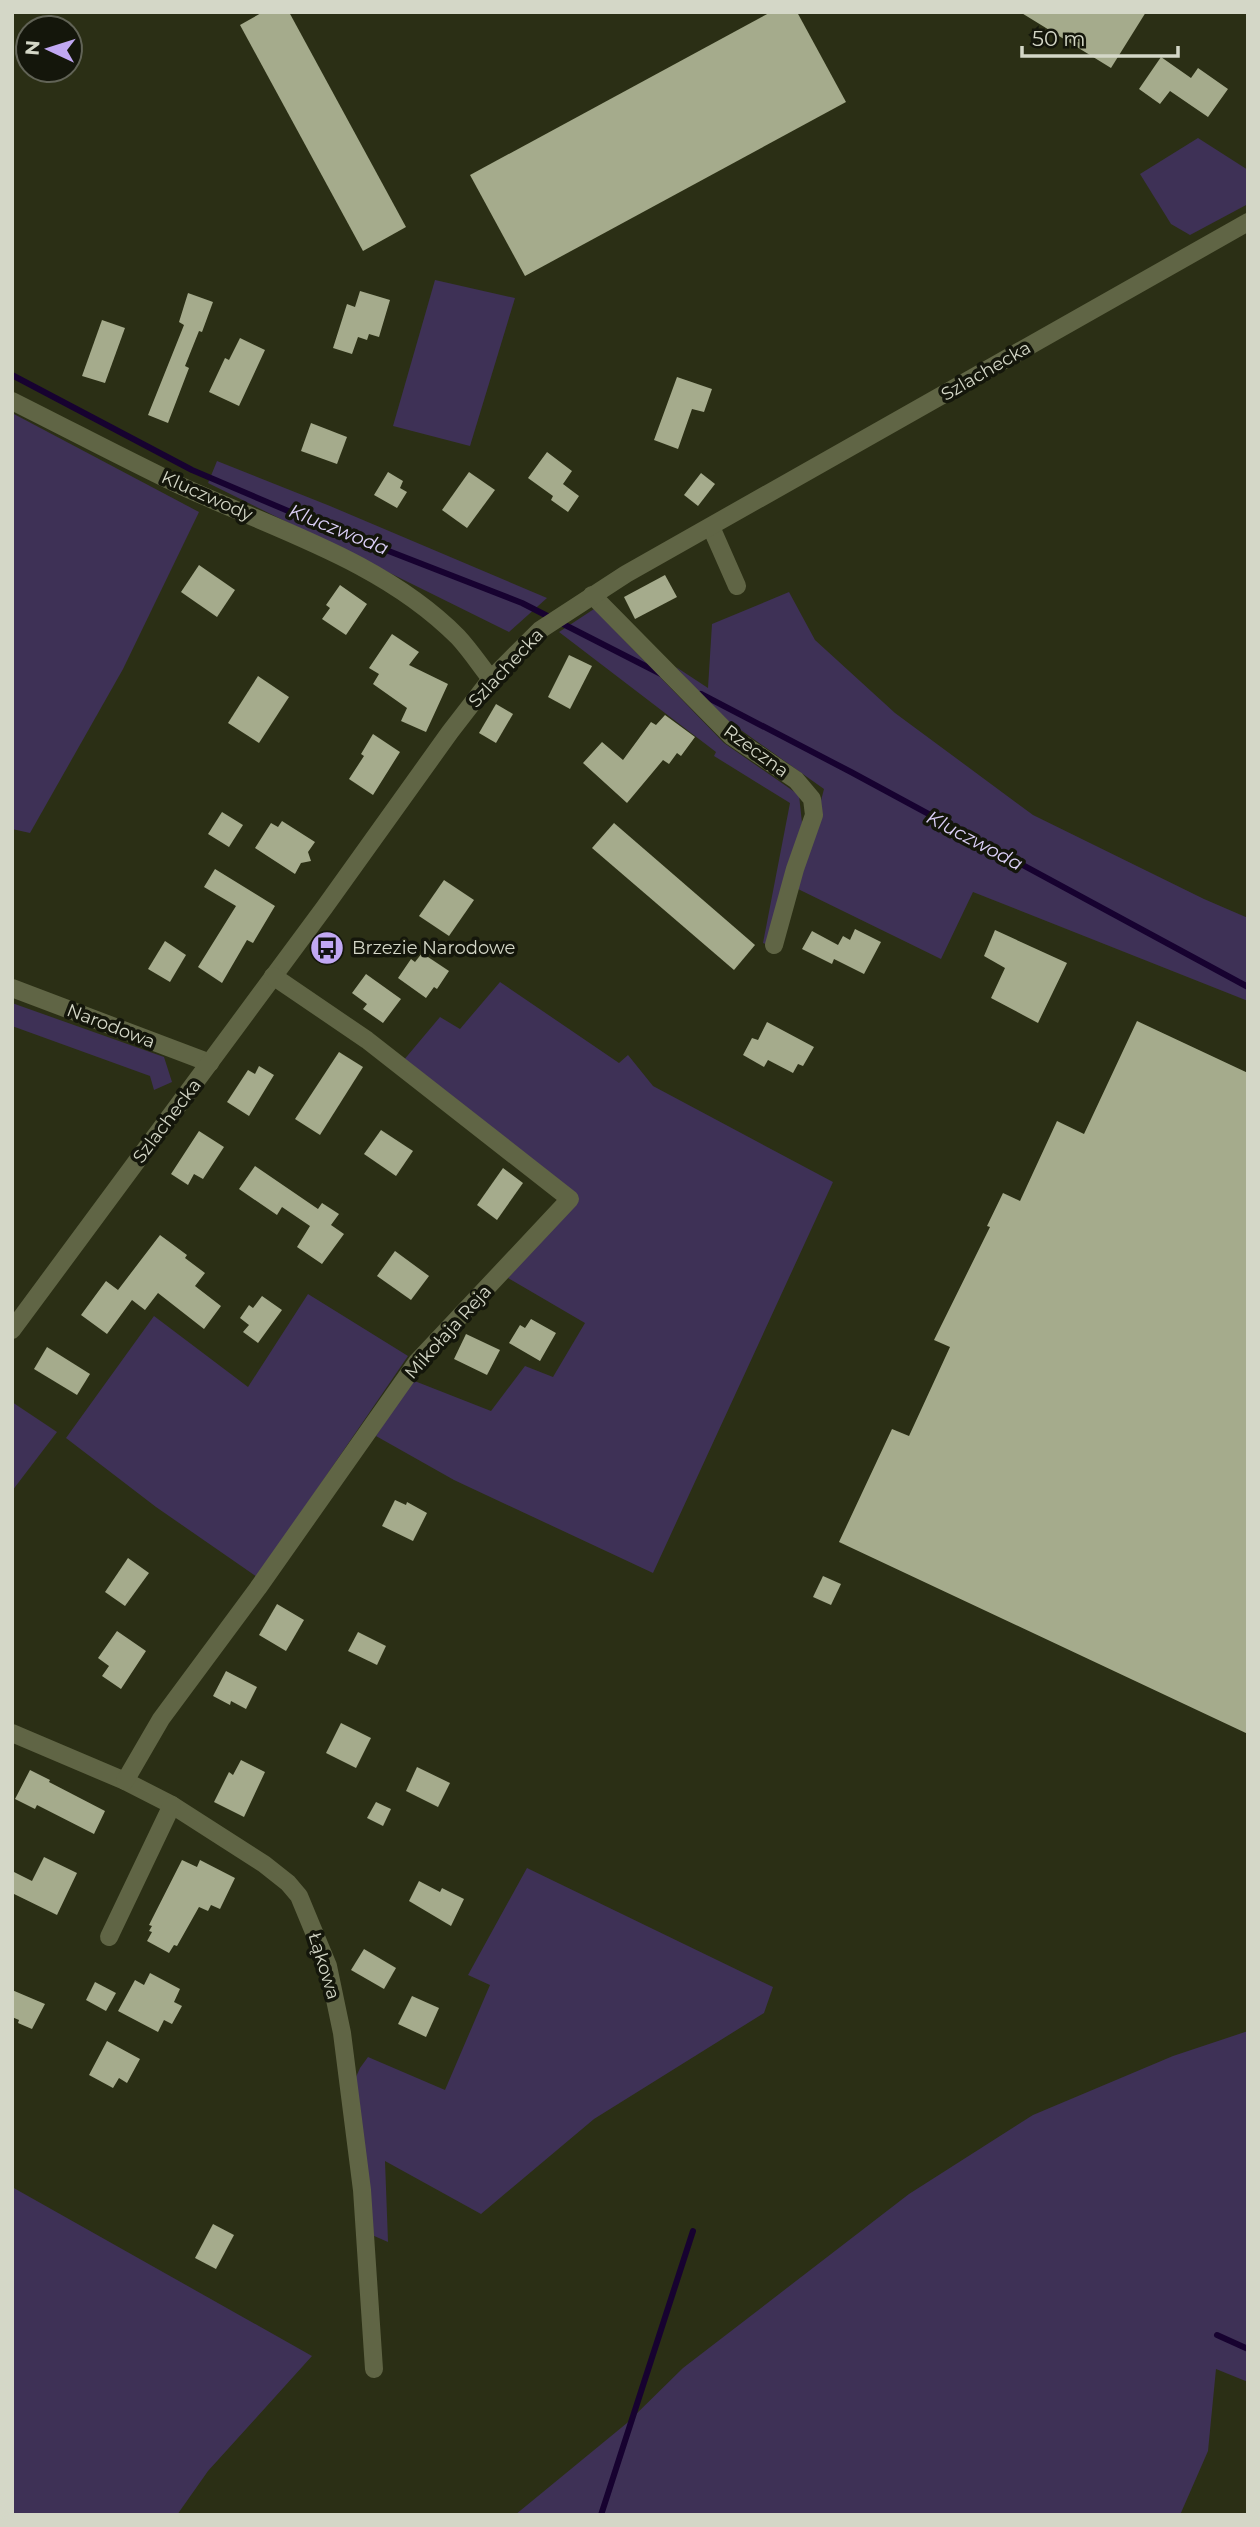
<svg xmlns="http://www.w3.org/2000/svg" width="1260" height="2527" font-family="Montserrat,sans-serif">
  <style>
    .green { fill: #3e3156 }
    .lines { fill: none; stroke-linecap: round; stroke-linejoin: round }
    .stream { stroke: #170230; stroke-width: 6 }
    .building { fill: #a5ab8c }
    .minor { stroke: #606545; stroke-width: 18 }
    .labels { text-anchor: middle; stroke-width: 7; stroke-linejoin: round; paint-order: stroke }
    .street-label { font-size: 18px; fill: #d4d7c7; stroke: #14160b }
    .poi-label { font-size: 18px; fill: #d4d7c7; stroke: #14160b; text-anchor: start }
    .water-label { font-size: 19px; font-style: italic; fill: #dcd0f8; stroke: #14160b }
  </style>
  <rect width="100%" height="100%" fill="#2b2f15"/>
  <g class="green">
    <polygon points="1198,138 1248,170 1248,204 1190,235 1171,224 1140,174"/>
    <polygon points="435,280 515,298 470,446 393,426"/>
    <polygon points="12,413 199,512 123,669 30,833 12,829"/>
    <polygon points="217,461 330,506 547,598 509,632 208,483"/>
    <polygon points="789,592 815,640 895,713 1033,815 1204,899 1248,918 1248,1001 973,892 941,959 798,889 824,789 721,716 676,667 708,688 712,624"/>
    <polygon points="594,609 724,743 799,795 802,823 768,945 763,943 790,803 714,756 716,752 559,632"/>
    <polygon points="500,982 619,1063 628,1055 653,1086 833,1182 653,1573 454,1480 376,1436 412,1380 491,1411 525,1366 553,1377 585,1323 508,1278 576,1200 403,1061 440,1017 460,1029"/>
    <polygon points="12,1003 164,1057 172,1082 154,1090 150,1076 12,1026"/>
    <polygon points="308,1294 408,1356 257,1577 156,1507 66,1438 154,1316 248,1387"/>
    <polygon points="12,1402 57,1432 12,1491"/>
    <polygon points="527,1868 773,1987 764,2013 594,2119 481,2214 385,2161 388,2242 372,2235 356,2077 360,2068 368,2057 445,2090 490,1985 468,1975"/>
    <polygon points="1248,2031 1248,2382 1216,2369 1208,2451 1180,2515 515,2515 627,2423 683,2368 909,2194 1033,2115 1173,2056"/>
    <polygon points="12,2187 312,2356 208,2471 177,2515 12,2515"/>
  </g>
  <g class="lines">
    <g class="stream">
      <polyline points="12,375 192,470 314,522 522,603 661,674"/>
      <polyline points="701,694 851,772 1248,987"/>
      <polyline points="1217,2335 1248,2349"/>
      <polyline points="601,2515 693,2231"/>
    </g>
  </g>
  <g class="building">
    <polygon points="263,12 289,12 406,227 363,251 240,25"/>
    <polygon points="771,12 797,12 846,102 525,276 470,175"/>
    <polygon points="1020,12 1146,12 1111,68"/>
    <polygon points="1161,57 1191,78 1198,68 1228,89 1208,117 1170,91 1160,104 1139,89"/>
    <polygon points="360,291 390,300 379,337 369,334 367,340 358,337 352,354 333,348 347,304 355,307"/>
    <polygon points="188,293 213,302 202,332 199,331 185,366 189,368 168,423 148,415 184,325 179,322"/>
    <polygon points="102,320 125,328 105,383 82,376"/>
    <polygon points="240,338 265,350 239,406 209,392 225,358 229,360"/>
    <polygon points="677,377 712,389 704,412 692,409 678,449 654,440"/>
    <polygon points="311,423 347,437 337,464 301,451"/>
    <polygon points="547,452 572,471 563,484 579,496 568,512 551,500 553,496 528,478"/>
    <polygon points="388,472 403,481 400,488 407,492 397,508 374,495"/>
    <polygon points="469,472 495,490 467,528 442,510"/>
    <polygon points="701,473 715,484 698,506 684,495"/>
    <polygon points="199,565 235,590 217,617 181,592"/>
    <polygon points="665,575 677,597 635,619 624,597"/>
    <polygon points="340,585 367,604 346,635 322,619 330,608 326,605"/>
    <polygon points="392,634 419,652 409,665 448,684 426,732 401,721 407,708 373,684 379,674 369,668"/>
    <polygon points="569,655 592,666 570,709 548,697"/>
    <polygon points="258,676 289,697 259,743 228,723"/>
    <polygon points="496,704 513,714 496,743 479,733"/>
    <polygon points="665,715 695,737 681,756 677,753 669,764 663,760 627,803 583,763 602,742 623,760 651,722 656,725"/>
    <polygon points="373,734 400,752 373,795 349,779 364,756 361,754"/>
    <polygon points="222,812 243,825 229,847 208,834"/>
    <polygon points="282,821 315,842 308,852 311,861 301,863 295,874 255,848 271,823 278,827"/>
    <polygon points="614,823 755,945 734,970 592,848"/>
    <polygon points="215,869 275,906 253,943 247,940 222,983 198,967 236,906 204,887"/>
    <polygon points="444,880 474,900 449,936 419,916"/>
    <polygon points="855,929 881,942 864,974 834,959 832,964 802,949 812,931 838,945 843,936 850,940"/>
    <polygon points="995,930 1067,963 1038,1023 991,998 1005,968 984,956"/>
    <polygon points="165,941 186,955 170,982 148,969"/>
    <polygon points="422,953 449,971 437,989 434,987 426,998 398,978 411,959 415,962"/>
    <polygon points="366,974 401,999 383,1023 363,1009 367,1004 352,993"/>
    <polygon points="1137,1021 1248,1073 1248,1734 839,1542 892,1429 909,1436 950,1347 934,1340 990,1227 987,1226 1003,1193 1020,1201 1057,1121 1084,1134"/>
    <polygon points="767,1022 814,1047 803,1066 798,1064 793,1073 768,1060 764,1067 743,1055 752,1038 758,1040"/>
    <polygon points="339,1052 363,1067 320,1135 295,1119"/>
    <polygon points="259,1066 274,1075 249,1116 227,1102 248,1070 255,1074"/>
    <polygon points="381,1130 413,1151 396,1176 364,1154"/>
    <polygon points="199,1131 224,1147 203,1179 194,1174 188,1185 171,1174"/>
    <polygon points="255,1166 318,1209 322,1203 339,1214 331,1225 344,1234 322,1264 297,1247 310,1226 282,1207 277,1215 239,1189"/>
    <polygon points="503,1168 523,1183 497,1220 477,1205"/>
    <polygon points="160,1235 187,1255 185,1258 205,1273 195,1286 221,1306 204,1329 158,1293 145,1310 132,1300 107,1334 81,1315 106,1281 118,1290"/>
    <polygon points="395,1251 429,1276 411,1300 377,1276"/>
    <polygon points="262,1296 282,1310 258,1343 243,1332 249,1325 240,1318 249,1305 253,1308"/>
    <polygon points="531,1319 556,1333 540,1361 509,1343 520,1325 525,1328"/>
    <polygon points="466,1334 500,1350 487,1375 454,1359"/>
    <polygon points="47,1347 90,1374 77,1395 34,1369"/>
    <polygon points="395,1500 406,1505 407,1502 427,1513 413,1541 382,1526"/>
    <polygon points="128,1558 149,1573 125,1606 105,1592"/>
    <polygon points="823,1576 841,1584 831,1605 813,1597"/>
    <polygon points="277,1604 304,1620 286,1651 259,1635"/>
    <polygon points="117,1631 146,1651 121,1689 102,1676 109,1666 98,1658"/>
    <polygon points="358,1632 386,1646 377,1665 348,1651"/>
    <polygon points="226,1671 257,1687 246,1709 231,1701 230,1705 213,1696"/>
    <polygon points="341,1723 371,1738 356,1768 326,1753"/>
    <polygon points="241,1760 265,1772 244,1817 214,1802 229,1772 233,1775"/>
    <polygon points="417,1767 450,1783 438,1807 406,1791"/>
    <polygon points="30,1770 50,1780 49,1782 105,1811 94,1834 37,1805 35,1809 15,1799"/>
    <polygon points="376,1802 391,1809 383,1826 367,1818"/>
    <polygon points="44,1857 77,1873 57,1915 12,1893 12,1871 32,1881"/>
    <polygon points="182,1860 197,1867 200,1860 235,1878 220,1909 211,1905 208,1911 199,1907 177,1946 174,1945 169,1953 147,1941 152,1932 149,1931 152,1926 149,1925"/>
    <polygon points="419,1881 440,1892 442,1888 464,1899 451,1926 409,1901"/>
    <polygon points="364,1949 396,1968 384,1989 351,1970"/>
    <polygon points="150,1973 180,1989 174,2002 182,2006 172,2024 164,2020 158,2032 118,2011 135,1980 144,1985"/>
    <polygon points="95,1982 116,1993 106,2011 86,2000"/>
    <polygon points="12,1990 45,2004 32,2029 18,2023 19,2020 12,2017"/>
    <polygon points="412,1996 439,2008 426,2037 398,2024"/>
    <polygon points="107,2041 140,2059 127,2083 119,2078 113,2088 89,2075"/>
    <polygon points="213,2224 234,2235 216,2269 195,2258"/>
  </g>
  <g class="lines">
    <g class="minor">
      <path d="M12 401C68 429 123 458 179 485 274 529 383 561 458 637 470 650 480 665 491 679"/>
      <polyline points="711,527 737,586"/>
      <polyline points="592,595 731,736 796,780 812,799 814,815 795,869 774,945"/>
      <polyline points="12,988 210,1063"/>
      <polyline points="12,1330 324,908 450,732 491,679 540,630 626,574 1248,222"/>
      <polyline points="12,1733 125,1781 172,1805 264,1864 288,1883 299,1896 328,1966 342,2033 362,2190 374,2369"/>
      <polyline points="125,1781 161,1719 258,1588 417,1362 570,1199 367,1040 273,976"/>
      <polyline points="109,1937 172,1805"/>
    </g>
  </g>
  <defs>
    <g id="bus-disc" transform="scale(1.75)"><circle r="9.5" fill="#c1a8f3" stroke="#14160b"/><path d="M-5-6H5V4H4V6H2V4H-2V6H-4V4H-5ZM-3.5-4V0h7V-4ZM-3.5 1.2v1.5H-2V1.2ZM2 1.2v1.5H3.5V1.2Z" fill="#111"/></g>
  </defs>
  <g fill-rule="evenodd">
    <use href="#bus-disc" x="327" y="948"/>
  </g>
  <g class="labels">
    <g class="street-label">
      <text transform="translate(986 371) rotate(-30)" y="6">Szlachecka</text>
      <text transform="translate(207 496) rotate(24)" y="6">Kluczwody</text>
      <text transform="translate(506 668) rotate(-47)" y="6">Szlachecka</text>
      <text transform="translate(756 751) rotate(36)" y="6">Rzeczna</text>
      <text transform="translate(111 1026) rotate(21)" y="6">Narodowa</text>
      <text transform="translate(167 1121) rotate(-53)" y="6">Szlachecka</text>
      <text transform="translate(448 1332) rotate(-48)" y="6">Mikołaja Reja</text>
      <text transform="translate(324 1966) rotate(73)" y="6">Łąkowa</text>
    </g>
    <g class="poi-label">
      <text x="352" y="954">Brzezie Narodowe</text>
    </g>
    <g class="water-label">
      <text transform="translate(339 529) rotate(22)" y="7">Kluczwoda</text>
      <text transform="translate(975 840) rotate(28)" y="7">Kluczwoda</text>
    </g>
  </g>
  <rect width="1260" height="2527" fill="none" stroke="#d4d7c7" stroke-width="28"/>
  <g transform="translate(49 49) rotate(274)"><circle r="33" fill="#14160b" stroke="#616356" stroke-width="2"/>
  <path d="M0-5L12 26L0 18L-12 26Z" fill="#c1a8f3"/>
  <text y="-10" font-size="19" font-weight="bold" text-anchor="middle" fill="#d4d7c7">N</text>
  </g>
  <path d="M1022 46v10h156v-10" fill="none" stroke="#d4d7c7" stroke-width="3.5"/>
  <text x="1032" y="46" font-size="21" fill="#d4d7c7" stroke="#14160b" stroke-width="5" paint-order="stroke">50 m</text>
</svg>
